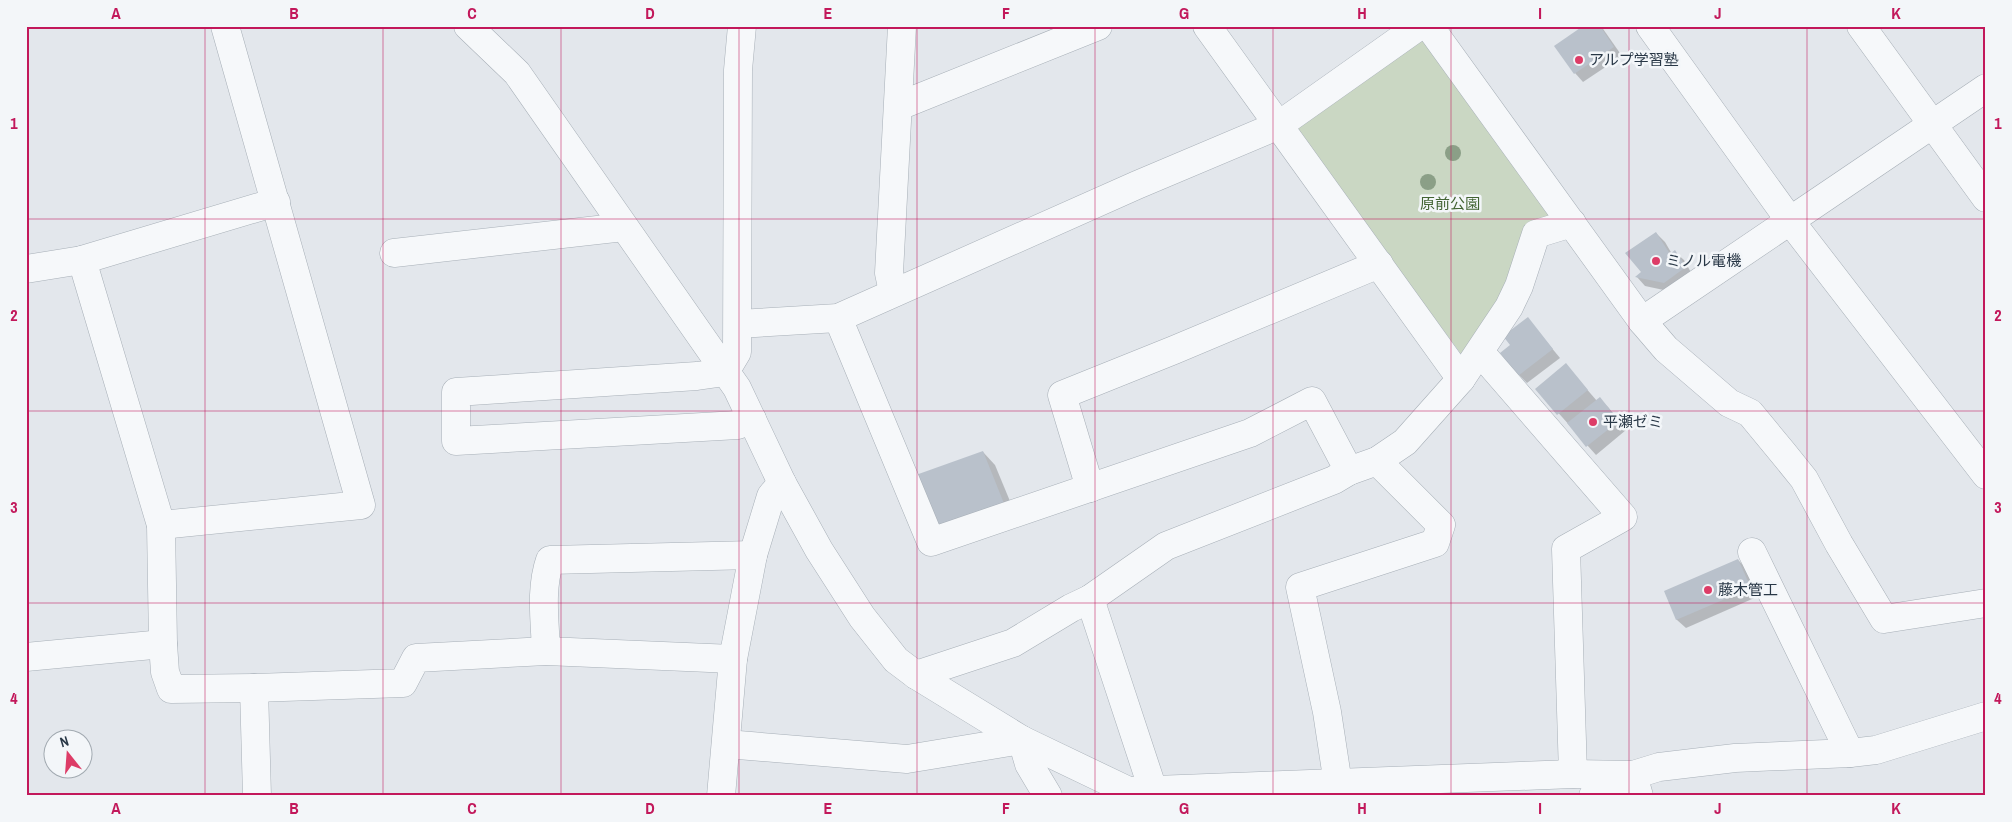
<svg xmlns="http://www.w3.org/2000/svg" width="2012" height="822" font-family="'Archivo Narrow','Noto Sans JP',sans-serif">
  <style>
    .green { fill: #cad7c3 }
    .shadow { fill: #0003 }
    .building { fill: #b9c1cb }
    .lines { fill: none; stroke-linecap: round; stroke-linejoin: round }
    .minor-casing { stroke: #a7afb7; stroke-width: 29 }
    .minor { stroke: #f6f8fa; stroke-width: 28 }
    .tree { fill: #8b9f87 }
    .grid { fill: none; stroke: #c2185b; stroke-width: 1; stroke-opacity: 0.55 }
    .poi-dot { fill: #dd3c67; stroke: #f3f6f9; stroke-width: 2 }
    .labels { text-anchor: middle; stroke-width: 5; stroke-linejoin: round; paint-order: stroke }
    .poi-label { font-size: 15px; fill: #283746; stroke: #f3f6f9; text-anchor: start }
    .park-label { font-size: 15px; fill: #436434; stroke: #f3f6f9 }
    .neatline { fill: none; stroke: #c2185b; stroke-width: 2 }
    .grid-label { font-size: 16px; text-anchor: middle; font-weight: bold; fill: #c2185b }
  </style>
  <rect width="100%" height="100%" fill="#e3e7ec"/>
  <polygon class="green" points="1421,38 1562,217 1464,358 1295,130"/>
  <g class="shadow">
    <polygon points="1585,26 1601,26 1622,56 1583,82 1575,73"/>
    <polygon points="1656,233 1665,242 1672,254 1675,252 1684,260 1693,276 1673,292 1645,286 1637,277 1642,273"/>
    <polygon points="1528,319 1560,358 1527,383 1519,375 1511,345"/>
    <polygon points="1566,365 1597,401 1599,399 1608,407 1626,430 1596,455 1537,389"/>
    <polygon points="983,452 995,465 1017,518 934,528"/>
    <polygon points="1738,560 1747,569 1759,596 1686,628 1677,620 1665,592"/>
  </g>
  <g class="building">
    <polygon points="1583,26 1600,26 1614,47 1574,74 1554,46"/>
    <polygon points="1656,232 1670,254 1675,250 1686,267 1664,283 1635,277 1641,272 1625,253"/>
    <polygon points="1528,317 1553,349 1518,376 1500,353 1510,345 1503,336"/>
    <polygon points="1566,363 1588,390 1557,415 1535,389"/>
    <polygon points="1600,397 1619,421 1586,447 1567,423"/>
    <polygon points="983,451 1005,506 933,529 913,476"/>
    <polygon points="1738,559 1751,588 1676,620 1664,591"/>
  </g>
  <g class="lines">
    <g class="minor-casing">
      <g id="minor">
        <polyline points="468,26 517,73 737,388 782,483 819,550 862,617 896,660 916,675 1022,740 1029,764 1048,796"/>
        <polyline points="742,26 738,70 737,352 725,372 697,376 456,392 456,441 738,425 752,419"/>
        <polyline points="1207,26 1461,379"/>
        <polyline points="1429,26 1642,321 1666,349 1729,403 1750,413 1783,453 1804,479 1839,544 1884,619 1986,603"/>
        <polyline points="1650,26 1791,222 1986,475"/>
        <polyline points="1861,26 1986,198"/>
        <polyline points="899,106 1098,26"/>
        <polyline points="394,253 624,227"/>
        <polyline points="82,260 161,525 163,644 165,672 171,689 254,688 403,683 416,658 546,651 733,659"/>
        <polyline points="26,269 82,260 276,202"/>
        <polyline points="893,292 889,273 902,26"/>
        <polyline points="838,318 931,542 1250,433 1312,401 1349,471"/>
        <polyline points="1642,321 1986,88"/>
        <polyline points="738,324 838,318 1137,185 1279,125 1419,26"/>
        <polyline points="1480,352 1623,517 1566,549 1573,774"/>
        <polyline points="1090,488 1062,395 1174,350 1379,264"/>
        <polyline points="161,525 361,505 225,26"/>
        <polyline points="1752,552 1850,753"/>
        <polyline points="1090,599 1153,790"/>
        <path d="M546 651C545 621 540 589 550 560L753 555"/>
        <polyline points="26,657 163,644"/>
        <polyline points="916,675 1013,643 1071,608 1090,599 1166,546 1334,480 1349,471 1377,461 1405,442 1461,379 1509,307 1519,286 1536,234 1572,223"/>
        <polyline points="254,688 257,796"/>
        <polyline points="726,744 907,759 1022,740 1139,796"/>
        <polyline points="1338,784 1327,712 1300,587 1435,543 1441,525 1377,461"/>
        <polyline points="1129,791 1573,774 1633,775 1659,767 1735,758 1850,753 1876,750 1986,716"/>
        <polyline points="721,796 733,659 753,555 771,496 782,483"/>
        <polyline points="1593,796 1633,775 1639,796"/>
      </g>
    </g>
    <use href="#minor" class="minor"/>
  </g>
  <g class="tree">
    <circle cx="1453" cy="153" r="8"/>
    <circle cx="1428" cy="182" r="8"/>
  </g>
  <path class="grid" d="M205 26V796M383 26V796M561 26V796M739 26V796M917 26V796M1095 26V796M1273 26V796M1451 26V796M1629 26V796M1807 26V796M26 219H1986M26 411H1986M26 603H1986"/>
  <g class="poi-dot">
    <circle cx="1579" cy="60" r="5"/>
    <circle cx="1656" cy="261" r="5"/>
    <circle cx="1593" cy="422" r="5"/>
    <circle cx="1708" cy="590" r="5"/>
  </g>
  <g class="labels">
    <g class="poi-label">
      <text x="1589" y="65">アルプ学習塾</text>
      <text x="1666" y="266">ミノル電機</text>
      <text x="1603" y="427">平瀬ゼミ</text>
      <text x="1718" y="595">藤木管工</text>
    </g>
    <g class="park-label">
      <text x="1450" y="209">原前公園</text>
    </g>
  </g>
  <rect width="2012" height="822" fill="none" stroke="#f3f6f9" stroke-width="55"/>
  <g transform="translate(68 754) rotate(343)"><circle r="24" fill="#f3f6f9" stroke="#a2aab1"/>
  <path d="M0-4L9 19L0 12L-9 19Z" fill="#dd3c67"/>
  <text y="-8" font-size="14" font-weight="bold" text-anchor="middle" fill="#283746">N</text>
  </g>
  <rect x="28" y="28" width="1956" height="766" class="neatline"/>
  <g class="grid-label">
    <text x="116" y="19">A</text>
    <text x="294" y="19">B</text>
    <text x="472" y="19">C</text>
    <text x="650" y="19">D</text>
    <text x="828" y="19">E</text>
    <text x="1006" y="19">F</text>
    <text x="1184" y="19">G</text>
    <text x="1362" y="19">H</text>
    <text x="1540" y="19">I</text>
    <text x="1718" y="19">J</text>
    <text x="1896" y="19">K</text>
    <text x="14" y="129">1</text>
    <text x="1998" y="129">1</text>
    <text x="14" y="321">2</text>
    <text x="1998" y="321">2</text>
    <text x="14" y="513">3</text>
    <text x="1998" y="513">3</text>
    <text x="14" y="704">4</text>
    <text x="1998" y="704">4</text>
    <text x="116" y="814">A</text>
    <text x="294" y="814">B</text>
    <text x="472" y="814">C</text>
    <text x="650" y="814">D</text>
    <text x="828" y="814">E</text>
    <text x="1006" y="814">F</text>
    <text x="1184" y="814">G</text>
    <text x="1362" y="814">H</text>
    <text x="1540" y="814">I</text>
    <text x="1718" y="814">J</text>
    <text x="1896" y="814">K</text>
  </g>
</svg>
